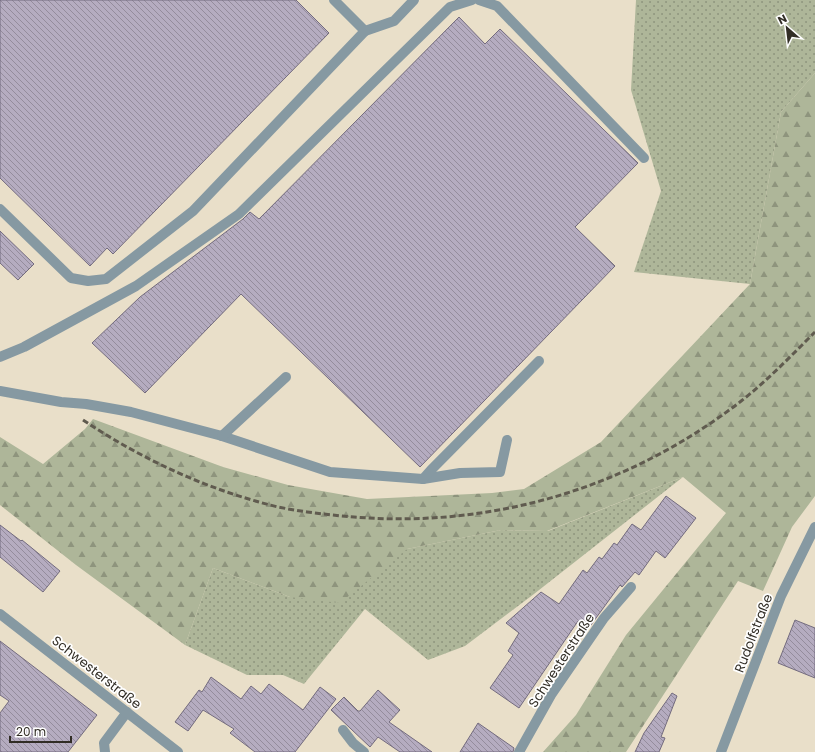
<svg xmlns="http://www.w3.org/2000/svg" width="815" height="752" font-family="Poppins,sans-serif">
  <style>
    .grass { fill: url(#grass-dots) }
    .forest { fill: url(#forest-firs) }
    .building { fill: url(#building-back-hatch); stroke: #736b7e }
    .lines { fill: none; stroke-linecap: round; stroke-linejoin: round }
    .service { stroke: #8699a2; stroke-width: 10 }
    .minor { stroke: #8699a2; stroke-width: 10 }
    .tertiary { stroke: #8699a2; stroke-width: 10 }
    .rail { stroke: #605b4f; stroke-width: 3; stroke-dasharray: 6 3; stroke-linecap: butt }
    .labels { text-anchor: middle; stroke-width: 3.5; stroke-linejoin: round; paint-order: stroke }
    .street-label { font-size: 13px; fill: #312d25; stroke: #fff }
  </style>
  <defs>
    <pattern id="grass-dots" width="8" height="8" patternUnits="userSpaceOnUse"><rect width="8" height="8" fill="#aeb699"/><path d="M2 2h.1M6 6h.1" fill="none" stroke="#8e947d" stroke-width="1.8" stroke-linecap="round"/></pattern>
    <pattern id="forest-firs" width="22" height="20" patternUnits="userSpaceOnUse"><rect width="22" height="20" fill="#aeb699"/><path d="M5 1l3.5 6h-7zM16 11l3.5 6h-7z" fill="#8e947d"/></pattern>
    <pattern id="building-back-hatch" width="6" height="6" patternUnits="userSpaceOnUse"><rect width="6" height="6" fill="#b5acc0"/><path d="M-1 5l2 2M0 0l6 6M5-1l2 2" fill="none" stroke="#948c9c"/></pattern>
  </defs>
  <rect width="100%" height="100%" fill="#e9dfc9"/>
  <g class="grass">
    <polygon points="636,0 815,0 815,73 781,112 750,284 634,272 661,191 631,90"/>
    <polygon points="683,477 534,594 465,646 428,660 365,609 304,684 283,675 247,675 185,645 213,568 290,597 407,549 501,530 548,531"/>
  </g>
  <polygon class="forest" points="815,73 815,496 792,527 763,591 738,581 626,752 543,752 576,715 626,635 726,513 683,477 547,531 501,530 407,549 340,603 290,597 213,568 185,645 76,565 0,505 0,437 43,464 85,429 93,419 223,467 288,485 367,499 492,493 524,489 601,442 750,284 781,112"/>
  <g class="building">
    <polygon points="0,0 296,0 329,33 113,254 107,248 90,266 0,178"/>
    <polygon points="459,17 485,44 500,29 638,163 575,227 615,266 420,467 241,294 145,393 92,343 140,297 243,219 250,212 259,219"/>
    <polygon points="0,231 34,264 18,280 0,263"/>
    <polygon points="666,496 696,518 665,558 656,551 639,575 635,572 622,587 620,585 588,629 578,621 519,708 490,688 513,655 508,651 519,633 506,623 541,592 559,604 583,570 587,573 599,557 602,559 614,543 617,545 632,524 641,530"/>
    <polygon points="0,525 21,541 22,540 60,571 43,592 0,557"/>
    <polygon points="795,620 815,628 815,678 778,663"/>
    <polygon points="0,641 97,715 68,752 0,752 0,713 9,701 0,695"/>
    <polygon points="211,677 241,699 251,686 261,694 269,684 303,710 320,687 336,699 295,752 255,752 230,733 234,729 203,710 188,731 175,722 199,690 202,692"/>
    <polygon points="378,690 400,710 389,722 432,752 400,752 378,737 370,747 331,710 344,697 358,711 360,711"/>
    <polygon points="672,693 677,696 661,737 665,738 659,752 635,752 644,733"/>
    <polygon points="478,723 514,748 513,752 460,752"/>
  </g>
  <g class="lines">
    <g class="service">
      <polyline points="479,0 497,6 644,158"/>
      <polyline points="365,31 394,21 414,0"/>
      <polyline points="0,209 71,278 88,281 106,279 193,211 365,31 334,0"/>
      <polyline points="0,357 24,347 136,286 239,214 450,7 472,0"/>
      <polyline points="0,391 61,402 86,404 131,412 222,436 330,472 423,479 460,473 500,472 507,440"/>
      <polyline points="222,436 286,377"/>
      <polyline points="423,479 431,470 539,361"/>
      <polyline points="105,752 104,743 127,712"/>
    </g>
    <g class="minor">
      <polyline points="343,730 353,743 364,752"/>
      <polyline points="519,752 551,695 604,618 631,587"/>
    </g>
    <g class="tertiary">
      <polyline points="0,614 178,752"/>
      <polyline points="721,752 781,596 815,527"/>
    </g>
    <path class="rail" d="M83 420C143 460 208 490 278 507 303 512 329 515 354 517 490 528 622 490 732 408 762 386 788 359 815 332"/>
  </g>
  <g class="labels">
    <g class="street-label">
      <text transform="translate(753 633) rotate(-69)" y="5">Rudolfstraße</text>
      <text transform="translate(561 660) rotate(-57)" y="5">Schwesterstraße</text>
      <text transform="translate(97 672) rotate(38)" y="5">Schwesterstraße</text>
    </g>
  </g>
  <g transform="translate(787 28) rotate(332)" stroke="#ffffff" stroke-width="3" paint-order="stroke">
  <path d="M0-3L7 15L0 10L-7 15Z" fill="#312d25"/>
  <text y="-6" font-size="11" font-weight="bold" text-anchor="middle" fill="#312d25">N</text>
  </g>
  <path d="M10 736v6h61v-6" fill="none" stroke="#312d25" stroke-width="2"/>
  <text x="16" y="736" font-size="12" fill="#312d25" stroke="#ffffff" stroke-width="3" paint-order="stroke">20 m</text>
</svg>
